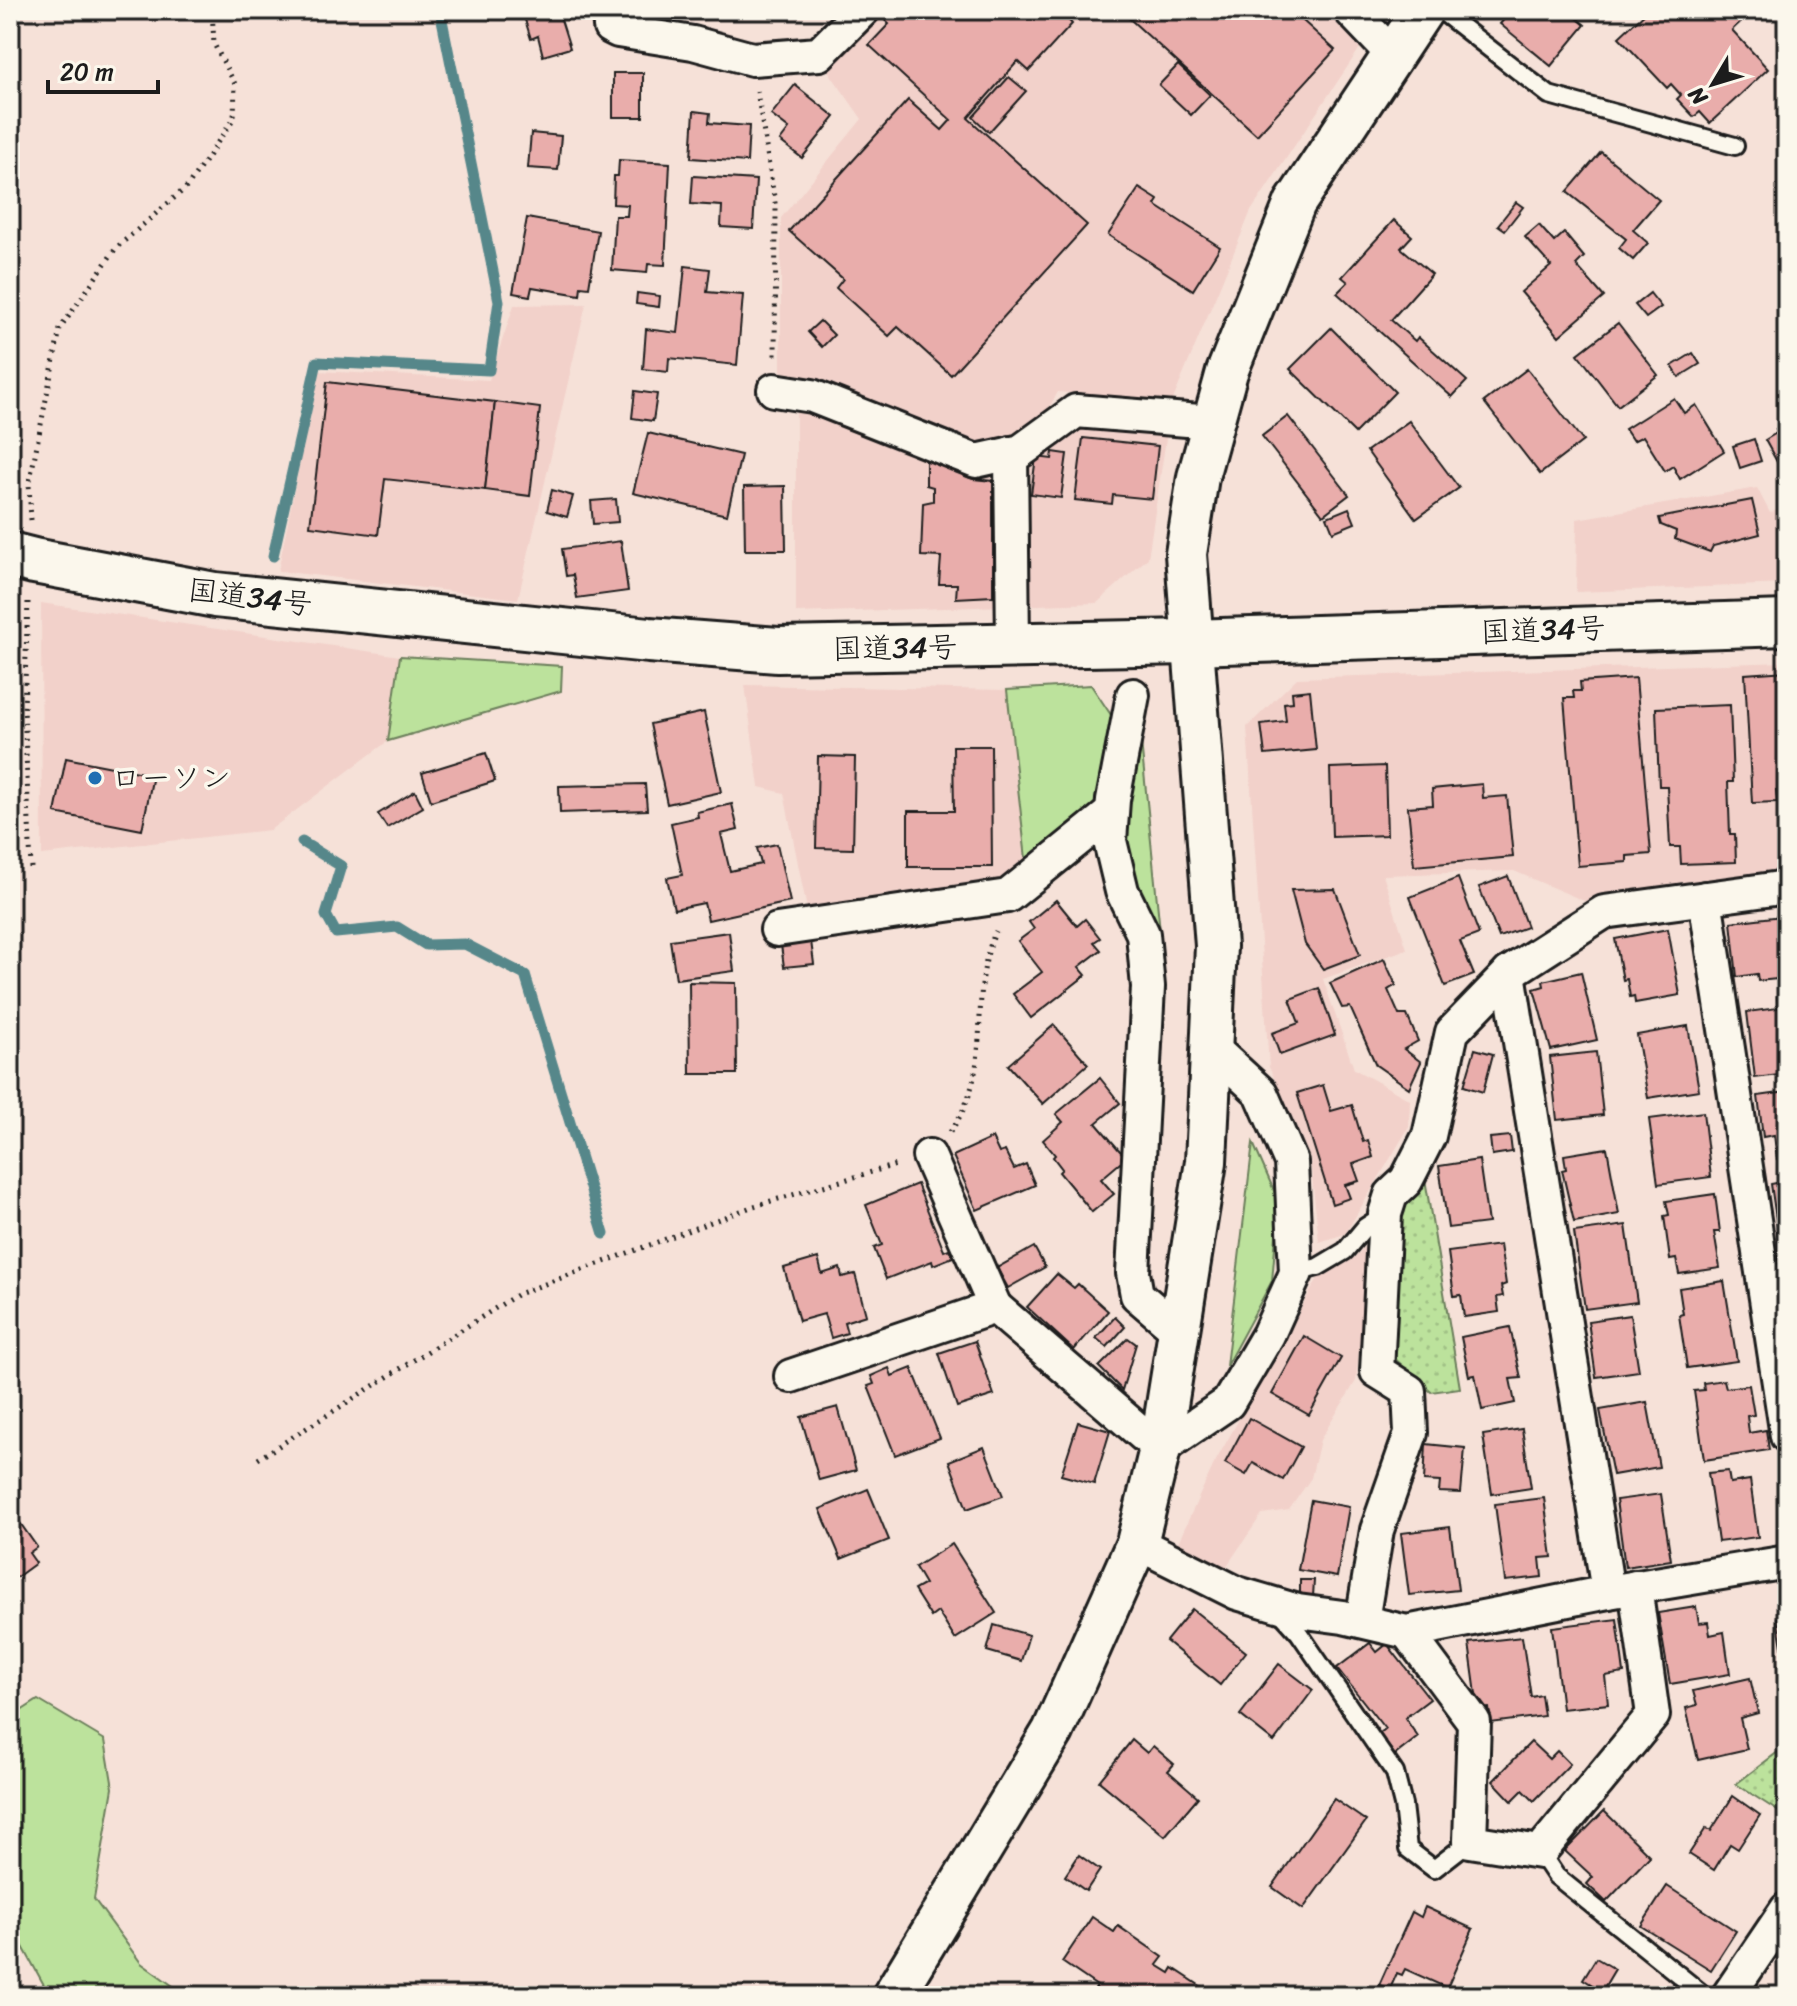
<svg xmlns="http://www.w3.org/2000/svg" width="1797" height="2006" font-family="Sriracha,'Klee One',sans-serif">
  <style>
    .built { fill: #f2d1ca }
    .grass { fill: #bce29c; stroke: #6c7f5c; stroke-width: 2 }
    .park { fill: url(#park-dots); stroke: #6c7f5c; stroke-width: 2 }
    .lines { fill: none; stroke-linecap: round; stroke-linejoin: round }
    .stream { stroke: #56878a; stroke-width: 11 }
    .building { fill: #e9adab; stroke: #1c1c1c; stroke-width: 2 }
    .service-casing { stroke: #1c1c1c; stroke-width: 22 }
    .minor-casing { stroke: #1c1c1c; stroke-width: 38 }
    .tertiary-casing { stroke: #1c1c1c; stroke-width: 46 }
    .trunk-casing { stroke: #1c1c1c; stroke-width: 50 }
    .path { stroke: #1c1c1c; stroke-width: 5; stroke-dasharray: 2 6; stroke-linecap: butt }
    .service { stroke: #fbf7ec; stroke-width: 16 }
    .minor { stroke: #fbf7ec; stroke-width: 32 }
    .tertiary { stroke: #fbf7ec; stroke-width: 40 }
    .trunk { stroke: #fbf7ec; stroke-width: 44 }
    .poi-dot { fill: #1f6fb2; stroke: #fbf7ec; stroke-width: 3 }
    .labels { text-anchor: middle; stroke-width: 7; stroke-linejoin: round; paint-order: stroke }
    .street-label { font-size: 30px; fill: #1c1c1c; stroke: #fbf7ec }
    .poi-label { font-size: 30px; fill: #1c1c1c; stroke: #fbf7ec; text-anchor: start }
  </style>
  <defs>
    <pattern id="park-dots" width="8" height="8" patternUnits="userSpaceOnUse" patternTransform="scale(2)"><rect width="8" height="8" fill="#bce29c"/><path d="M2 2h.1M6 6h.1" fill="none" stroke="#a1c186" stroke-width="1.8" stroke-linecap="round"/></pattern>
  </defs>
  <rect width="100%" height="100%" fill="#f6e1d8"/>
  <filter id="ink" filterUnits="userSpaceOnUse"><feTurbulence type="fractalNoise" baseFrequency=".0125" numOctaves="2"/><feDisplacementMap in="SourceGraphic" scale="16" xChannelSelector="R" yChannelSelector="G"/><feConvolveMatrix kernelMatrix="1 2 1 2 8 2 1 2 1" color-interpolation-filters="sRGB"/></filter>
  <g filter="url(#ink)">
    <g class="built">
      <polygon points="873,10 1330,10 1364,42 1251,211 1172,402 1058,392 1042,420 1011,442 968,447 781,371 781,218 862,119 822,62"/>
      <polygon points="586,304 518,599 278,571 318,371 489,380 514,305"/>
      <polygon points="796,406 981,473 1094,421 1167,432 1148,558 1097,603 796,613"/>
      <polygon points="1757,488 1770,513 1787,505 1787,584 1576,592 1577,519"/>
      <polygon points="41,603 400,656 388,741 270,830 42,855"/>
      <polygon points="1787,662 1787,871 1589,903 1514,871 1383,875 1407,949 1323,979 1354,1069 1410,1100 1409,1127 1345,1234 1319,1242 1310,1158 1269,1067 1247,727 1297,678"/>
      <polygon points="745,685 1007,690 1026,859 1006,884 807,909 784,793 759,787"/>
      <polygon points="1370,1241 1356,1381 1320,1440 1311,1478 1289,1510 1262,1514 1222,1573 1176,1547 1213,1466 1323,1269 1354,1258"/>
    </g>
    <g class="grass">
      <polygon points="400,656 562,666 561,691 388,741"/>
      <polygon points="1091,685 1113,718 1100,800 1026,859 1007,690"/>
      <polygon points="1139,722 1162,951 1121,852"/>
      <polygon points="1253,1143 1279,1202 1272,1281 1226,1366"/>
      <polygon points="38,1700 105,1740 113,1788 94,1899 141,1963 187,1996 50,1996 10,1923 10,1718"/>
    </g>
    <g class="park">
      <polygon points="1425,1179 1460,1388 1431,1392 1392,1356 1401,1210"/>
      <polygon points="1787,1745 1787,1817 1736,1784"/>
    </g>
    <g class="lines">
      <g class="stream">
        <polyline points="273,556 317,362 489,370 499,301 440,10"/>
        <polyline points="302,842 341,866 326,915 336,933 397,927 426,945 465,944 525,975 604,1234"/>
      </g>
    </g>
    <g class="building">
      <polygon points="522,10 558,10 570,48 543,56 538,36 531,39"/>
      <polygon points="883,10 1060,10 1072,24 1029,71 1018,61 968,118 1087,225 951,375 898,327 889,336 836,288 843,279 789,231 908,100 942,130 951,120 869,45 889,24 879,15"/>
      <polygon points="1120,10 1291,10 1335,50 1257,135"/>
      <polygon points="1512,10 1567,10 1585,25 1551,66 1500,24"/>
      <polygon points="1648,10 1741,10 1747,16 1732,30 1768,69 1710,123 1700,112 1694,117 1677,99 1681,95 1671,84 1667,88 1619,37"/>
      <polygon points="1178,65 1210,95 1191,115 1159,85"/>
      <rect x="613" y="73" width="30" height="44"/>
      <polygon points="1009,77 1026,91 989,132 973,117"/>
      <polygon points="795,85 835,117 802,158 780,141 789,129 771,115"/>
      <polygon points="694,111 710,113 709,123 749,126 747,162 691,158"/>
      <polygon points="531,133 561,136 558,170 528,168"/>
      <polygon points="1601,152 1659,200 1633,230 1648,243 1633,260 1619,248 1626,239 1567,192"/>
      <polygon points="619,160 670,163 665,265 648,264 647,273 612,270 615,216 627,216 628,205 613,204 614,176 618,176"/>
      <polygon points="693,176 756,180 753,229 721,227 722,206 691,204"/>
      <polygon points="1139,188 1158,200 1155,205 1220,247 1193,290 1108,235"/>
      <polygon points="1516,202 1523,207 1505,230 1498,225"/>
      <polygon points="527,218 598,231 589,287 581,286 580,295 532,287 530,296 513,293"/>
      <polygon points="1394,220 1412,236 1401,248 1432,274 1391,320 1415,341 1418,337 1467,381 1452,397 1337,293 1348,282 1342,277"/>
      <polygon points="1539,225 1554,242 1564,233 1584,257 1576,265 1604,297 1559,336 1521,292 1551,266 1525,237"/>
      <polygon points="685,266 710,269 707,292 743,295 737,365 669,358 668,372 643,369 646,329 678,333"/>
      <polygon points="637,293 660,296 659,307 636,304"/>
      <polygon points="1650,293 1661,307 1646,318 1635,305"/>
      <polygon points="820,321 834,335 822,347 808,332"/>
      <polygon points="1618,323 1658,375 1618,406 1578,354"/>
      <polygon points="1331,328 1395,392 1355,433 1290,369"/>
      <polygon points="1693,353 1700,364 1679,377 1672,366"/>
      <polygon points="1527,369 1583,441 1540,474 1484,402"/>
      <polygon points="327,382 495,402 485,490 385,479 378,535 310,526"/>
      <polygon points="635,391 657,394 653,421 632,418"/>
      <polygon points="1674,398 1684,413 1696,405 1724,451 1680,479 1673,466 1665,471 1643,436 1633,441 1625,429"/>
      <polygon points="495,402 540,408 530,496 485,490"/>
      <polygon points="1288,416 1349,495 1323,515 1262,436"/>
      <polygon points="1409,421 1459,488 1416,519 1367,451"/>
      <polygon points="1787,422 1787,480 1765,440 1778,432 1776,429"/>
      <polygon points="648,433 741,455 727,515 633,493"/>
      <polygon points="1083,438 1158,446 1152,499 1113,495 1112,504 1075,500"/>
      <polygon points="1754,439 1761,461 1740,468 1733,446"/>
      <polygon points="1053,452 1067,454 1061,498 1031,494 1036,457 1052,459"/>
      <polygon points="926,459 973,479 993,481 993,596 956,598 957,584 939,584 941,557 921,556 923,503 933,501 933,487 926,485"/>
      <polygon points="785,486 786,550 745,550 744,487"/>
      <polygon points="552,490 573,496 567,517 547,511"/>
      <polygon points="616,499 618,522 593,524 591,501"/>
      <polygon points="1752,500 1760,534 1713,546 1710,552 1675,539 1676,531 1661,525 1659,518"/>
      <polygon points="1349,508 1355,523 1333,532 1327,517"/>
      <polygon points="621,541 628,591 577,598 573,575 566,576 562,549"/>
      <polygon points="1787,671 1787,789 1776,790 1777,802 1752,803 1745,674"/>
      <polygon points="1636,678 1651,854 1627,856 1627,862 1578,866 1564,698 1574,698 1573,691 1581,691 1580,682"/>
      <polygon points="1310,690 1316,750 1265,755 1261,724 1286,721 1284,703 1293,702 1292,692"/>
      <polygon points="1730,705 1733,782 1728,782 1730,834 1735,834 1736,862 1681,864 1680,847 1670,847 1667,786 1659,786 1656,708"/>
      <polygon points="704,712 721,792 667,804 650,724"/>
      <polygon points="953,746 991,746 992,867 908,867 908,811 954,811"/>
      <polygon points="486,753 495,781 431,801 422,773"/>
      <polygon points="818,756 855,757 853,849 816,848"/>
      <polygon points="66,758 153,775 142,830 55,813"/>
      <polygon points="1385,766 1387,835 1332,837 1330,768"/>
      <polygon points="645,784 647,810 560,813 559,786"/>
      <polygon points="1482,784 1483,798 1507,796 1513,857 1414,866 1408,807 1433,805 1432,789"/>
      <polygon points="415,791 423,807 387,828 378,814"/>
      <polygon points="732,804 738,830 721,834 730,871 761,864 757,848 777,844 790,902 708,920 704,903 674,909 667,878 682,875 671,823 698,817 697,812"/>
      <polygon points="1508,876 1527,927 1499,937 1479,887"/>
      <polygon points="1458,878 1479,934 1460,941 1474,975 1445,986 1410,897"/>
      <polygon points="1335,889 1360,955 1323,969 1305,944 1291,890"/>
      <polygon points="1056,900 1077,926 1085,919 1100,938 1094,942 1101,950 1079,967 1086,975 1031,1018 1013,994 1042,972 1018,941 1034,929 1029,922"/>
      <polygon points="1782,916 1787,978 1758,981 1757,974 1737,977 1731,922"/>
      <polygon points="1668,929 1680,995 1635,1003 1634,996 1630,997 1627,979 1623,980 1615,939"/>
      <polygon points="729,932 734,971 676,979 670,940"/>
      <polygon points="811,941 814,964 784,967 781,945"/>
      <polygon points="1384,959 1396,985 1388,990 1399,1015 1407,1015 1418,1041 1404,1049 1421,1062 1409,1088 1376,1065 1350,1007 1342,1008 1330,983"/>
      <polygon points="1581,972 1597,1040 1551,1050 1534,989 1544,986 1543,981"/>
      <polygon points="689,982 736,983 737,1074 690,1074"/>
      <polygon points="1319,988 1335,1035 1280,1055 1272,1033 1299,1023 1290,999"/>
      <polygon points="1787,996 1787,1074 1755,1078 1747,1012 1778,1008 1777,997"/>
      <polygon points="1054,1025 1088,1064 1043,1104 1008,1065"/>
      <polygon points="1688,1026 1699,1090 1648,1098 1637,1035"/>
      <polygon points="1475,1049 1493,1054 1483,1092 1464,1086"/>
      <polygon points="1596,1052 1603,1115 1557,1120 1550,1057"/>
      <polygon points="1100,1078 1120,1103 1096,1123 1126,1158 1101,1179 1114,1194 1092,1212 1059,1172 1062,1169 1053,1157 1055,1155 1043,1140 1063,1122 1056,1114"/>
      <polygon points="1323,1085 1331,1111 1352,1105 1363,1142 1368,1140 1373,1157 1353,1164 1359,1181 1345,1185 1350,1198 1332,1204 1297,1093"/>
      <polygon points="1787,1092 1787,1158 1777,1159 1774,1135 1763,1137 1758,1096"/>
      <polygon points="1703,1112 1711,1177 1658,1184 1649,1119"/>
      <polygon points="1510,1136 1512,1152 1492,1155 1490,1138"/>
      <polygon points="992,1138 999,1153 1005,1151 1014,1169 1026,1164 1035,1185 977,1210 953,1156"/>
      <polygon points="1607,1148 1619,1214 1574,1222 1562,1170 1566,1169 1564,1155"/>
      <polygon points="1479,1160 1488,1223 1448,1228 1439,1166"/>
      <polygon points="1787,1181 1787,1253 1781,1254 1771,1184"/>
      <polygon points="917,1184 944,1251 949,1249 953,1257 933,1265 932,1261 886,1279 874,1248 882,1245 866,1205"/>
      <polygon points="1715,1194 1720,1232 1714,1232 1720,1268 1679,1274 1676,1259 1670,1260 1664,1216 1669,1215 1666,1201"/>
      <polygon points="1626,1225 1637,1302 1585,1309 1574,1232"/>
      <polygon points="1500,1245 1506,1284 1501,1286 1503,1296 1497,1297 1499,1312 1464,1317 1461,1295 1454,1296 1448,1252"/>
      <polygon points="1034,1247 1045,1267 1008,1288 997,1268"/>
      <polygon points="818,1258 822,1274 840,1268 842,1277 855,1274 866,1315 844,1322 847,1333 831,1338 824,1314 799,1321 784,1268"/>
      <polygon points="1057,1274 1074,1288 1078,1284 1108,1311 1074,1350 1027,1307"/>
      <polygon points="1724,1281 1737,1361 1687,1368 1679,1315 1683,1314 1679,1288"/>
      <polygon points="1630,1315 1639,1371 1596,1377 1588,1321"/>
      <polygon points="1115,1317 1125,1327 1107,1347 1096,1338"/>
      <polygon points="1510,1327 1521,1378 1510,1379 1515,1403 1482,1410 1475,1375 1469,1376 1461,1337"/>
      <polygon points="1304,1336 1341,1358 1309,1415 1272,1394"/>
      <polygon points="1128,1338 1136,1344 1122,1390 1099,1367"/>
      <polygon points="975,1341 994,1395 957,1407 939,1353"/>
      <polygon points="889,1368 892,1376 912,1368 940,1438 895,1455 868,1386 874,1384 871,1376"/>
      <polygon points="1724,1380 1726,1388 1749,1385 1754,1415 1747,1416 1749,1433 1766,1430 1769,1450 1704,1460 1694,1391 1704,1390 1703,1383"/>
      <polygon points="1647,1402 1659,1467 1613,1475 1600,1410"/>
      <polygon points="838,1407 856,1470 819,1480 801,1417"/>
      <polygon points="1249,1418 1301,1447 1283,1480 1253,1463 1246,1475 1225,1463"/>
      <polygon points="1078,1422 1110,1431 1094,1484 1061,1475"/>
      <polygon points="1522,1429 1531,1488 1492,1494 1483,1435"/>
      <polygon points="1426,1444 1465,1448 1461,1493 1439,1492 1440,1482 1424,1481"/>
      <polygon points="984,1447 1003,1496 967,1509 949,1461"/>
      <polygon points="1728,1471 1730,1483 1750,1480 1758,1537 1718,1542 1708,1473"/>
      <polygon points="868,1489 889,1540 841,1559 820,1509"/>
      <polygon points="1661,1494 1671,1560 1625,1567 1616,1500"/>
      <polygon points="1544,1498 1552,1557 1540,1558 1542,1577 1505,1581 1495,1504"/>
      <polygon points="1311,1500 1349,1507 1337,1577 1298,1570"/>
      <polygon points="11,1510 37,1547 29,1553 36,1563 10,1582"/>
      <polygon points="1450,1527 1458,1590 1409,1595 1401,1533"/>
      <polygon points="952,1544 996,1613 955,1639 938,1612 931,1617 914,1590 925,1584 915,1567"/>
      <polygon points="1300,1580 1314,1580 1313,1597 1300,1597"/>
      <polygon points="1696,1607 1699,1623 1708,1622 1710,1635 1724,1632 1730,1674 1670,1684 1658,1613"/>
      <polygon points="1192,1609 1246,1652 1220,1685 1166,1641"/>
      <polygon points="1787,1616 1787,1675 1777,1618"/>
      <polygon points="1617,1619 1624,1673 1605,1676 1608,1704 1562,1709 1552,1627"/>
      <polygon points="994,1625 1029,1635 1021,1661 987,1651"/>
      <polygon points="1522,1637 1531,1697 1541,1695 1544,1716 1491,1723 1489,1708 1478,1709 1469,1643"/>
      <polygon points="1370,1643 1377,1652 1387,1644 1430,1699 1405,1718 1418,1737 1395,1755 1379,1734 1385,1729 1337,1668"/>
      <polygon points="1279,1664 1313,1690 1274,1742 1240,1715"/>
      <polygon points="1750,1678 1758,1713 1740,1718 1747,1749 1698,1760 1686,1708 1697,1705 1693,1691"/>
      <polygon points="1132,1740 1147,1753 1153,1746 1174,1764 1168,1771 1198,1797 1165,1836 1099,1781"/>
      <polygon points="1531,1742 1549,1759 1557,1751 1570,1764 1534,1801 1523,1790 1512,1801 1493,1781"/>
      <polygon points="1733,1796 1760,1815 1738,1849 1730,1844 1714,1870 1689,1854 1706,1828 1711,1831"/>
      <polygon points="1334,1799 1366,1821 1303,1909 1272,1887"/>
      <polygon points="1604,1811 1650,1856 1606,1902 1587,1884 1593,1877 1565,1851"/>
      <polygon points="1079,1855 1100,1870 1086,1891 1065,1876"/>
      <polygon points="1667,1886 1736,1931 1711,1970 1641,1926"/>
      <polygon points="1425,1907 1473,1929 1447,1988 1405,1969 1402,1975 1397,1973 1390,1989 1379,1985 1412,1912 1421,1917"/>
      <polygon points="1092,1917 1114,1932 1118,1926 1163,1957 1157,1965 1170,1973 1173,1968 1205,1989 1200,1996 1091,1996 1097,1986 1062,1962"/>
      <polygon points="1596,1958 1615,1969 1602,1991 1583,1979"/>
    </g>
    <g class="lines">
      <g class="service-casing">
        <g id="service">
          <polyline points="1440,10 1549,95 1735,146"/>
          <polyline points="1296,1273 1318,1267 1345,1251 1365,1227 1385,1214"/>
          <polyline points="1280,1612 1299,1633 1395,1773 1403,1805 1408,1849 1434,1869 1470,1841"/>
          <polyline points="1540,1852 1556,1876 1705,1996"/>
        </g>
      </g>
      <g class="minor-casing">
        <g id="minor">
          <polyline points="609,10 610,27 618,31 693,43 752,59 819,54 863,10"/>
          <polyline points="1350,10 1392,54"/>
          <polyline points="774,390 812,396 976,461 1021,451 1076,411 1212,422"/>
          <polyline points="1011,453 1013,646"/>
          <polyline points="1133,695 1113,800 1110,841 1122,891 1143,934 1148,987 1133,1273 1137,1295 1179,1331"/>
          <polyline points="1705,898 1787,1436"/>
          <polyline points="777,930 1008,896 1112,812"/>
          <polyline points="1509,973 1608,1592"/>
          <polyline points="929,1156 995,1307"/>
          <polyline points="791,1376 995,1307 1160,1449 1228,1403 1268,1335 1296,1273 1291,1162 1261,1093 1211,1047"/>
          <polyline points="1137,1543 1237,1593 1298,1611 1343,1617 1407,1632 1608,1592 1787,1562"/>
          <polyline points="1362,1621 1377,1530 1411,1433 1409,1391 1377,1371 1385,1214 1391,1195 1406,1181 1429,1136 1452,1032 1509,973 1604,912 1787,887"/>
          <polyline points="1407,1632 1474,1722 1470,1841 1540,1852 1653,1715 1635,1587"/>
          <polyline points="1728,1996 1787,1909"/>
        </g>
      </g>
      <g class="tertiary-casing">
        <polyline id="tertiary" points="893,1996 1053,1731 1137,1543 1160,1449 1206,1162 1216,946 1186,554 1198,477 1227,372 1295,203 1423,10"/>
      </g>
      <g class="trunk-casing">
        <polyline id="trunk" points="10,555 34,561 215,595 649,640 778,650 1191,642 1787,623"/>
      </g>
      <g class="path">
        <polyline points="757,91 776,209 775,356"/>
        <polyline points="31,520 29,485 60,329 116,248 188,186 234,118 235,84 214,44 212,10"/>
        <polyline points="28,602 24,708 31,868"/>
        <path d="M950 1132C998 1065 965 997 996 931"/>
        <polyline points="258,1459 518,1294 754,1206 896,1165"/>
      </g>
      <use href="#service" class="service"/>
      <use href="#minor" class="minor"/>
      <use href="#tertiary" class="tertiary"/>
      <use href="#trunk" class="trunk"/>
    </g>
  </g>
  <circle class="poi-dot" cx="95" cy="778" r="8"/>
  <g class="labels">
    <g class="street-label">
      <text transform="translate(250 597) rotate(7)" y="10">国道34号</text>
      <text transform="translate(1543 630) rotate(-2)" y="10">国道34号</text>
      <text transform="translate(895 648) rotate(-1)" y="10">国道34号</text>
    </g>
    <g class="poi-label">
      <text x="111" y="788">ローソン</text>
    </g>
  </g>
  <rect width="1797" height="2006" fill="none" stroke="#fbf7ec" stroke-width="40"/>
  <rect x="20" y="20" width="1757" height="1966" fill="none" stroke="#1c1c1c" stroke-width="3" filter="url(#ink)"/>
  <g transform="translate(1713 84) rotate(232)" stroke="#fbf7ec" stroke-width="6" paint-order="stroke">
  <path d="M0-6L14 30L0 20L-14 30Z" fill="#1c1c1c"/>
  <text y="-12" font-size="22" font-weight="bold" text-anchor="middle" fill="#1c1c1c">N</text>
  </g>
  <path d="M48 80v12h110v-12" fill="none" stroke="#1c1c1c" stroke-width="4"/>
  <text x="60" y="80" font-size="24" fill="#1c1c1c" stroke="#fbf7ec" stroke-width="6" paint-order="stroke">20 m</text>
</svg>
